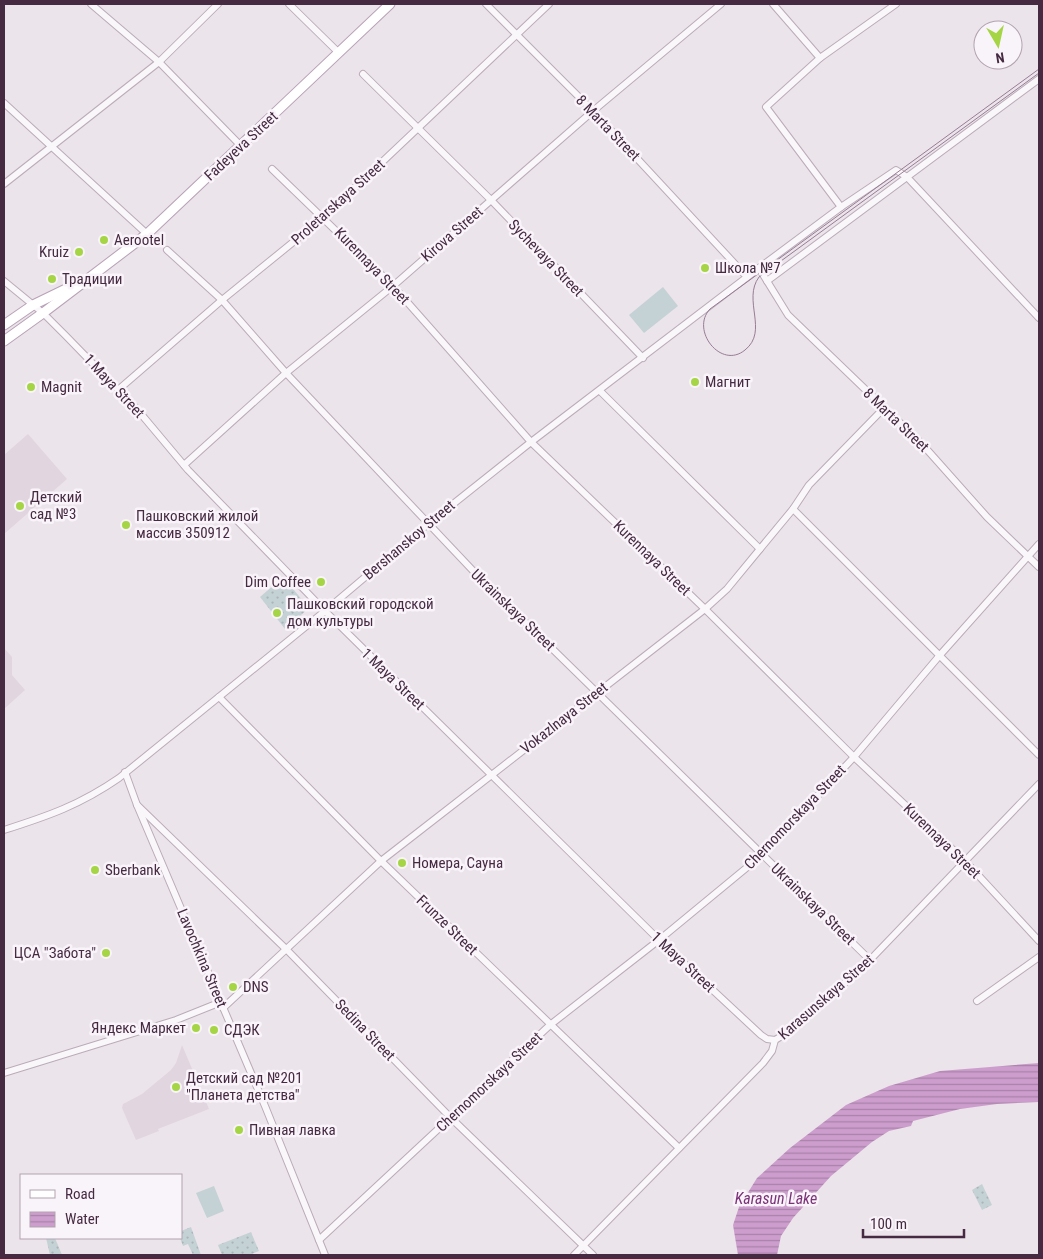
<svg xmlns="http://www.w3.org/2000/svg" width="1043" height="1259" font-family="'Roboto Condensed',sans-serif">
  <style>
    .built { fill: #e1d6e0 }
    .green { fill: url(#green-dots) }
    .pitch { fill: #c4d2d6 }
    .water { fill: url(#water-rules) }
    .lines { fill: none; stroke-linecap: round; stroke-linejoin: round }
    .minor-casing { stroke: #baacb8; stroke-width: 8 }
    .major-casing { stroke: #b8a2b7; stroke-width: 11 }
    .minor { stroke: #faf7fa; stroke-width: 6 }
    .major { stroke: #fff; stroke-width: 9 }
    .tram { stroke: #977c94; stroke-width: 1 }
    .poi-dot { fill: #a5d545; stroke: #f9f4f9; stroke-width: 2 }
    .labels { text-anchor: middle; stroke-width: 5; stroke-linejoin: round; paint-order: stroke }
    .street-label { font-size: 15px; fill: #462a42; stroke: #f9f4f9 }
    .poi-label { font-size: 15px; fill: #462a42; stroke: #f9f4f9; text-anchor: start }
    .water-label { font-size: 16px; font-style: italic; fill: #7c3279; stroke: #f9f4f9 }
  </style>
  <defs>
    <pattern id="green-dots" width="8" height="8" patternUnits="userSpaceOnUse" patternTransform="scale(1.25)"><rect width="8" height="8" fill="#c4d2d6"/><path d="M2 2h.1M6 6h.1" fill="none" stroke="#aab4b9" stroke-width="1.8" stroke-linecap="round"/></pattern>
    <pattern id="water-rules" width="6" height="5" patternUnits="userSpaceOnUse" patternTransform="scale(1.25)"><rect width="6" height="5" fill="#cd9ecd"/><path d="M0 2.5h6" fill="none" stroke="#a881a8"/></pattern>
  </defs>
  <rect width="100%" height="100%" fill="#ece4eb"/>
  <g class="built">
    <polygon points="28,434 67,479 4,534 4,455"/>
    <polygon points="4,648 12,657 12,675 25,690 4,709"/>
    <polygon points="182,1045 209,1109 158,1129 159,1131 136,1140 122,1108 123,1104 142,1094 171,1070 176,1063"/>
  </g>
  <g class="green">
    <polygon points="283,577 309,608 285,629 260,597"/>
    <polygon points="982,1184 992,1205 982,1210 972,1190"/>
    <polygon points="191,1227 201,1255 193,1255 188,1244 183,1246 180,1238 181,1238 181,1231"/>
    <polygon points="251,1232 259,1251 249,1255 222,1255 218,1245"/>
    <polygon points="46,1238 55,1238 62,1255 50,1255"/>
  </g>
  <g class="pitch">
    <polygon points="663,287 678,306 644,333 629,315"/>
    <polygon points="214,1186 224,1211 207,1218 196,1193"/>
  </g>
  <polygon class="water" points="1039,1063 1039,1102 997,1104 960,1109 913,1121 911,1126 889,1131 872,1142 831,1176 793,1218 781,1236 777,1255 738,1255 733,1225 739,1207 757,1178 790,1148 846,1105 889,1086 940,1071"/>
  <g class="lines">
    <g class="minor-casing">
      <g id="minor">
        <polyline points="91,4 159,62 241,146"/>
        <polyline points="289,4 339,53"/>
        <polyline points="486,4 593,111 747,277"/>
        <polyline points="773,4 820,58"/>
        <polyline points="363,74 491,200 643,358"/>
        <polyline points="4,103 147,234"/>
        <polyline points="272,169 393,286 531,442 705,609 854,757 966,862 1039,941"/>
        <polyline points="4,184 159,62 218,4"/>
        <polyline points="841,207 766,107 820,58 896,4"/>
        <polyline points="167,250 222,300 286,373 478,576 870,960"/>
        <polyline points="759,268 788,315 922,444 987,517 1039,567"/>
        <polyline points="4,281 43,313 66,336 136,408 188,470 325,611 659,940 761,1035 767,1039 775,1040"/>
        <polyline points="767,281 1039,79"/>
        <polyline points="118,390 222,300 324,217 549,4"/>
        <polyline points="600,391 760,549"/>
        <polyline points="184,465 286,373 393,286 593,111 721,4"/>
        <polyline points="793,509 1039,755"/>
        <polyline points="219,697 381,861 679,1148"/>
        <polyline points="125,772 137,805 265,1106 325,1255"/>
        <polyline points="137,805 287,950 451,1118 593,1255"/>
        <path d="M4 830C48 816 80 805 119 778L325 611 428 524 531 442 759 268 841 207 896 170 907 177 1039 318"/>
        <polyline points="977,1001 1039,957"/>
        <polyline points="223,1008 381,861 705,609 727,589 793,509 809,485 884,408"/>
        <polyline points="4,1073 176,1020 221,1002"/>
        <polyline points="319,1240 550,1025 659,940 762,855 854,757 940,655 1039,544"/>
        <polyline points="574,1255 763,1063 772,1051 775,1040 792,1030 870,960 1039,784"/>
      </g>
    </g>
    <g class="major-casing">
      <g id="major">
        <polyline points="4,325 33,305 70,287"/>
        <polyline points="4,341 43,313 147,234 390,4"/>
      </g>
    </g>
    <use href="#minor" class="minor"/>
    <use href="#major" class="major"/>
    <path class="tram" d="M1039 69 710 309C690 330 721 370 745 350 769 331 742 300 759 277L1039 73"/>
  </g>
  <g class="poi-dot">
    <circle cx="104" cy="240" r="5"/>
    <circle cx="79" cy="252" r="5"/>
    <circle cx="705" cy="268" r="5"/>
    <circle cx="52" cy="279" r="5"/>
    <circle cx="695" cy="382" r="5"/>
    <circle cx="31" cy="387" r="5"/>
    <circle cx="20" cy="506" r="5"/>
    <circle cx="126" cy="525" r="5"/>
    <circle cx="321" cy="582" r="5"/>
    <circle cx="277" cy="613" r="5"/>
    <circle cx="402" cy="863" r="5"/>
    <circle cx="95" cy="870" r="5"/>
    <circle cx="106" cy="953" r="5"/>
    <circle cx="233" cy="987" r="5"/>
    <circle cx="196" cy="1028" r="5"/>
    <circle cx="214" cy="1030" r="5"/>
    <circle cx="176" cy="1087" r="5"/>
    <circle cx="239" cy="1130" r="5"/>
  </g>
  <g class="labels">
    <g class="street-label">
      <text transform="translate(608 128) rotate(46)" y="5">8 Marta Street</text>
      <text transform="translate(241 146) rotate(-43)" y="5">Fadeyeva Street</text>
      <text transform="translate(338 202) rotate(-42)" y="5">Proletarskaya Street</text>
      <text transform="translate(452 234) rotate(-41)" y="5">Kirova Street</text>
      <text transform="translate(546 258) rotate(46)" y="5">Sychevaya Street</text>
      <text transform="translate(372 266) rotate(46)" y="5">Kurennaya Street</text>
      <text transform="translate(114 386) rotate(47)" y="5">1 Maya Street</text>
      <text transform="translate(896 420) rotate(44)" y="5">8 Marta Street</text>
      <text transform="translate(409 540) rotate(-40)" y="5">Bershanskoy Street</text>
      <text transform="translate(652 558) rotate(44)" y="5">Kurennaya Street</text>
      <text transform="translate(513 610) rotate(44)" y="5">Ukrainskaya Street</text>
      <text transform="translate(393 679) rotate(44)" y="5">1 Maya Street</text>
      <text transform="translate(564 718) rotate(-38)" y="5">Vokazlnaya Street</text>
      <text transform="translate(795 817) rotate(-46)" y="5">Chernomorskaya Street</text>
      <text transform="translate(942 841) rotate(44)" y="5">Kurennaya Street</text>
      <text transform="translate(813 904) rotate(44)" y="5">Ukrainskaya Street</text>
      <text transform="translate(447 925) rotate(44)" y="5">Frunze Street</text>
      <text transform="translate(202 958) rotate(67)" y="5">Lavochkina Street</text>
      <text transform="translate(683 962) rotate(43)" y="5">1 Maya Street</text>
      <text transform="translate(826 997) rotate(-41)" y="5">Karasunskaya Street</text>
      <text transform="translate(365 1030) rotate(46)" y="5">Sedina Street</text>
      <text transform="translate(489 1082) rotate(-43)" y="5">Chernomorskaya Street</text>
    </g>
    <g class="poi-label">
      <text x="114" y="245">Aerootel</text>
      <text x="69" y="257" text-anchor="end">Kruiz</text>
      <text x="715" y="273">Школа №7</text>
      <text x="62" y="284">Традиции</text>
      <text x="705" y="387">Магнит</text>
      <text x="41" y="392">Magnit</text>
      <text x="30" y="502">Детский<tspan x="30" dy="17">сад №3</tspan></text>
      <text x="136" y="521">Пашковский жилой<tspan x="136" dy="17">массив 350912</tspan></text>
      <text x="311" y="587" text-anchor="end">Dim Coffee</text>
      <text x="287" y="609">Пашковский городской<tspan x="287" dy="17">дом культуры</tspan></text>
      <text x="412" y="868">Номера, Сауна</text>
      <text x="105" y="875">Sberbank</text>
      <text x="96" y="958" text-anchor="end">ЦСА "Забота"</text>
      <text x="243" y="992">DNS</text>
      <text x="186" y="1033" text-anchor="end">Яндекс Маркет</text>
      <text x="224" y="1035">СДЭК</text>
      <text x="186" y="1083">Детский сад №201<tspan x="186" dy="17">"Планета детства"</tspan></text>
      <text x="249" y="1135">Пивная лавка</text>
    </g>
    <g class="water-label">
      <text x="776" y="1204">Karasun Lake</text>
    </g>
  </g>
  <rect width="1043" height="1259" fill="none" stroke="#462a42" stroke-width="10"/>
  <rect x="20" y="1174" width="162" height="65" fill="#f9f4f9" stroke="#b1a3b0"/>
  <rect x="30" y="1190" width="25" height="8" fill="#ffffff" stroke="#b1a3b0"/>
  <text x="65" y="1199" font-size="15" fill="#462a42">Road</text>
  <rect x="30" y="1212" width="25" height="15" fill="url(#water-rules)" stroke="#b1a3b0"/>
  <text x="65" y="1224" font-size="15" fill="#462a42">Water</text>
  <g transform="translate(998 45) rotate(171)"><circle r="24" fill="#f9f4f9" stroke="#b1a3b0"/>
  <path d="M0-4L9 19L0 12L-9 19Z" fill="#a5d545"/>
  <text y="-8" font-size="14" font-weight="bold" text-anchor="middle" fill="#462a42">N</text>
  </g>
  <path d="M863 1229v8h101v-8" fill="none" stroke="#462a42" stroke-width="2.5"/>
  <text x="870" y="1229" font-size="15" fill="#462a42" stroke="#f9f4f9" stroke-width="4" paint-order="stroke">100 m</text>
</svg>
